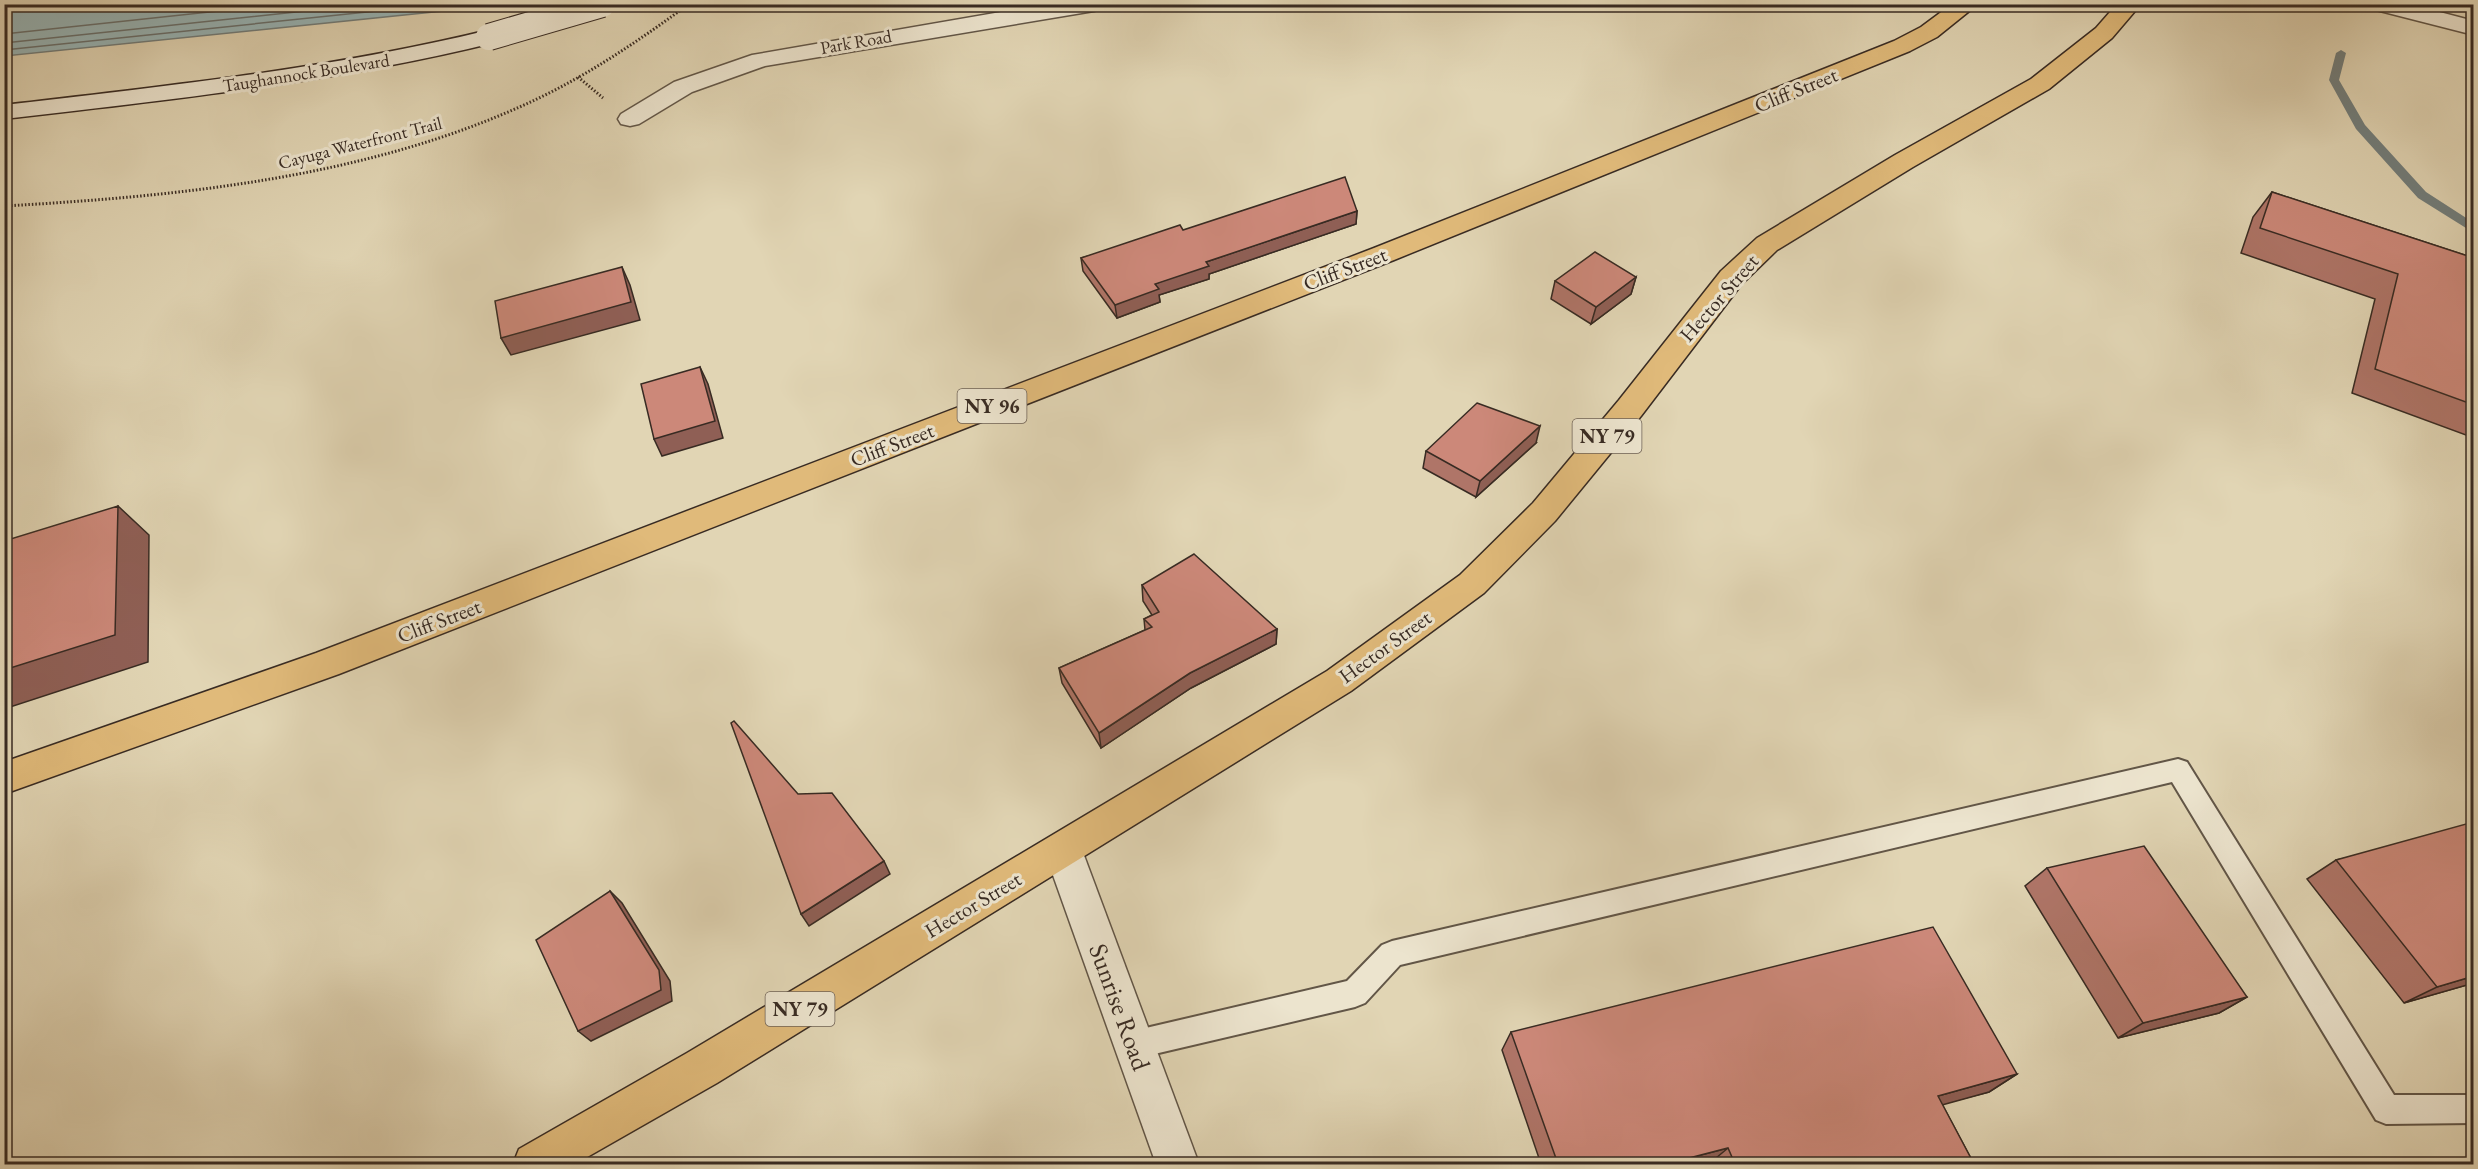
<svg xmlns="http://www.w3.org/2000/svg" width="2478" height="1169" font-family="'EB Garamond',serif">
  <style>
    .water { fill: #98b6b8; stroke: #727e7c; stroke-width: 1.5 }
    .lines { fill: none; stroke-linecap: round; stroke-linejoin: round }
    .shore { stroke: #68706e; stroke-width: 1.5 }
    .stream { fill: #727e7c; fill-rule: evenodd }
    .lane-casing { stroke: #625647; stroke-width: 4 }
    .street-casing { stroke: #625647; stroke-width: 3 }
    .secondary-casing { stroke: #382b23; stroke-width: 3 }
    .primary-casing { stroke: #382b23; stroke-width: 3 }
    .path { stroke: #382b23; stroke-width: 3; stroke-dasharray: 1.5 2; stroke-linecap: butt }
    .lane { fill: #ece4ce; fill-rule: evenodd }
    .street { fill: #ece4ce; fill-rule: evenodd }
    .secondary { fill: #ece4ce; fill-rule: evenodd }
    .primary { fill: #e0ba7a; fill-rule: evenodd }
    .secondary-bridge-casing { stroke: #382b23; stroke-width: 28; stroke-linecap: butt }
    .secondary-bridge { stroke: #ece4ce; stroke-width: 26 }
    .wall { fill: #af7568; stroke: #382b23; stroke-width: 1.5 }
    .shaded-wall { fill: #8f5f55; stroke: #382b23; stroke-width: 1.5 }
    .building { fill: #cc8879; stroke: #382b23; stroke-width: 1.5 }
    .labels { text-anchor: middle; stroke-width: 6; stroke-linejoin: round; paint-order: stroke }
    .far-street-label { font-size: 18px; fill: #382b23; stroke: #ece4ce }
    .shield { fill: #ece4ce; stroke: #6e6256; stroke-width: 1.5 }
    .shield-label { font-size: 20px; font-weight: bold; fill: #382b23 }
    .street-label { font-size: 21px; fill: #382b23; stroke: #ece4ce }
    .near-street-label { font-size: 26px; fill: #382b23; stroke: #ece4ce }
  </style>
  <rect width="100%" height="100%" fill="#e1d5b4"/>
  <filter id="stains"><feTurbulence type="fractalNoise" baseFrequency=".00333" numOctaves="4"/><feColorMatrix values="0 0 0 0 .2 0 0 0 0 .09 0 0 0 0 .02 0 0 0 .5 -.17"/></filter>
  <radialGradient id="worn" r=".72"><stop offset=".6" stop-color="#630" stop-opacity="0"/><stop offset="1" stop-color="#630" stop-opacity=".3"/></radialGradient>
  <polygon class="water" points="5,4 501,4 501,5 5,56"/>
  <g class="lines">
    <g class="shore">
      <polyline points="4,34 284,4"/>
      <polyline points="4,43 371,4"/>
      <polyline points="4,50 444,4"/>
    </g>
    <polygon class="stream" points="2341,50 2346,53 2339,80 2365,125 2426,192 2474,223 2474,233 2418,198 2356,129 2329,80 2336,53"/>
    <g class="lane-casing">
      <polygon id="lane" points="2178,759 2187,762 2394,1095 2474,1095 2474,1123 2386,1124 2376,1120 2172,782 1400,965 1365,1003 1355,1007 1133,1059 1123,1055 1119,1045 1123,1035 1133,1031 1347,981 1382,945 1392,941"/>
    </g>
    <g class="street-casing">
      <g id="street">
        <polygon points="1047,4 1105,4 1102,9 1094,11 765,66 692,92 639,124 630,126 621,124 618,119 621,114 674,82 752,55"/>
        <polygon points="2369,4 2409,4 2474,21 2474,35 2372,9"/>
        <polygon points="1063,833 1076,838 1082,850 1199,1164 1156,1164 1044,850 1050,838"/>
      </g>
    </g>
    <g class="secondary-casing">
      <path id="secondary" d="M489 30 497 32 501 37 497 42C335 82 170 100 4 119V105C167 86 329 69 489 30Z"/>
    </g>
    <g class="primary-casing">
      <g id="primary">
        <polygon points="1952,4 1978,4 1937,37 1910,51 1394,260 339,674 4,794 4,762 316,653 1374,248 1894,41 1921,27"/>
        <polygon points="2117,4 2141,4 2112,38 2049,89 1913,167 1777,250 1741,285 1641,416 1555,521 1484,593 1351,691 717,1083 575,1164 513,1164 519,1149 687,1053 1327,671 1460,575 1533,503 1619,400 1721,271 1757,238 1895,155 2031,79 2096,28"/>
      </g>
    </g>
    <g class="path">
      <polyline points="639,7 674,4"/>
      <polyline points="578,77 603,98"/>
      <path d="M4 206C184 196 374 177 539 98 593 72 641 39 689 4"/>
    </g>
    <use href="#lane" class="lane"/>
    <use href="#street" class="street"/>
    <use href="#secondary" class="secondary"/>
    <use href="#primary" class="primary"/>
    <g class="secondary-bridge-casing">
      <polyline id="secondary-bridge" points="489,37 602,4"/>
    </g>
    <use href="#secondary-bridge" class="secondary-bridge"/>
  </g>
  <g class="wall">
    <polygon points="2272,192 2474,258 2474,438 2352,393 2375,299 2241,253 2253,217"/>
    <polygon points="1357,211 1356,224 1209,274 1209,279 1159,295 1160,302 1117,318 1083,271 1081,258 1183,230"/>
    <polygon points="1636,277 1631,294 1591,324 1551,299 1555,281"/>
    <polygon points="1536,443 1476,497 1423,468 1426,451"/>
    <polygon points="1142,585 1277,629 1276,644 1191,688 1101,748 1062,683 1059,668 1145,630 1144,619 1152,615 1143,601"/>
    <polygon points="2474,833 2474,983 2404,1003 2307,879 2336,860"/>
    <polygon points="2047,868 2247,997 2219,1013 2118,1038 2025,886"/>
    <polygon points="1511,1032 2017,1074 1989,1092 1942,1104 1974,1164 1710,1164 1710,1163 1704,1164 1541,1164 1502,1050"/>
  </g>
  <g class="shaded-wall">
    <polygon points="1357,211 1356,224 1209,274 1209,279 1159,295 1160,302 1117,318 1115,305 1155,284 1206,262"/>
    <polygon points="622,267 630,285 640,320 511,355 501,338"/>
    <polygon points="1636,277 1631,294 1591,324 1596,307"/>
    <polygon points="700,367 708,384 723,438 662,456 654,439"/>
    <polygon points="1540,426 1536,443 1476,497 1480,481"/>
    <polygon points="118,506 149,535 148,662 4,709 4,670"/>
    <polygon points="1277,629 1276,644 1191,688 1101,748 1099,733 1190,673"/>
    <polygon points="884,861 890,874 809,926 801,914"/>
    <polygon points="610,891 622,903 670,981 672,1001 591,1041 578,1031"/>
    <polygon points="2474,976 2474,983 2404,1003 2437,987"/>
    <polygon points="2247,997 2219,1013 2118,1038 2143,1023"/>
    <polygon points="2017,1074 1989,1092 1913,1113 1938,1096"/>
    <polygon points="1728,1148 1710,1163 1704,1164 1666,1164"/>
  </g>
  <g class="building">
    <polygon points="1345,177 1357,211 1206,262 1209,266 1155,284 1159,289 1115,305 1081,258 1180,225 1183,230"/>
    <polygon points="2272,192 2474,258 2474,405 2375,369 2398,274 2260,228"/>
    <polygon points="1595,252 1636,277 1596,307 1555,281"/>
    <polygon points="622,267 631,302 501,338 495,301"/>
    <polygon points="700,367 715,421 654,439 641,384"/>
    <polygon points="1477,403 1540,426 1480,481 1426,451"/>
    <polygon points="118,506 115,635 4,670 4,541"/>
    <polygon points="1194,554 1277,629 1190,673 1099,733 1059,668 1152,627 1144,619 1159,612 1142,585"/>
    <polygon points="734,721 798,794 832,793 884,861 801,914 731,723"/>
    <polygon points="2466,824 2474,833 2474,976 2437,987 2336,860"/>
    <polygon points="2144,846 2247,997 2143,1023 2047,868"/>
    <polygon points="610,891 659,970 661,990 578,1031 536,940"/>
    <polygon points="1933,927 2017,1074 1938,1096 1974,1164 1735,1164 1728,1148 1666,1164 1558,1164 1511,1032"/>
  </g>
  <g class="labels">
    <g class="far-street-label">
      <text transform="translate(856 42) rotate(-10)" y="6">Park Road</text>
      <text transform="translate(306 73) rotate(-9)" y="6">Taughannock Boulevard</text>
      <text transform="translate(360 143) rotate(-14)" y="6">Cayuga Waterfront Trail</text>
    </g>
    <g class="shield">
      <rect x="957.5" y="389" width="69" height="34" rx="4.5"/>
      <rect x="1572.5" y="419" width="69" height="34" rx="4.5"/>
      <rect x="765.5" y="992" width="69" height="34" rx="4.5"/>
    </g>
    <g class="shield-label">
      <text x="992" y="413">NY 96</text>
      <text x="1607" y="443">NY 79</text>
      <text x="800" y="1016">NY 79</text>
    </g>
    <g class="street-label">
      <text transform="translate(1796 90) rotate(-22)" y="7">Cliff Street</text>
      <text transform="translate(1345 269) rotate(-21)" y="7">Cliff Street</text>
      <text transform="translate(1719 298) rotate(-49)" y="7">Hector Street</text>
      <text transform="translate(892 445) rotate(-21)" y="7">Cliff Street</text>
      <text transform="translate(439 621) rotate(-21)" y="7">Cliff Street</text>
      <text transform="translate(1385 647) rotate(-36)" y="7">Hector Street</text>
      <text transform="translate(973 905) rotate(-31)" y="7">Hector Street</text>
    </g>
    <g class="near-street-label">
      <text transform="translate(1120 1007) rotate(70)" y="9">Sunrise Road</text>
    </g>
  </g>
  <rect width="2478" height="1169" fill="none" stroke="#e1d5b4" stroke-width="24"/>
  <rect x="6" y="6" width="2466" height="1157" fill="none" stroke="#382b23" stroke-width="3"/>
  <rect x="12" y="12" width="2454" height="1145" fill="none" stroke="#382b23" stroke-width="1.5"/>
  <rect width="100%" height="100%" filter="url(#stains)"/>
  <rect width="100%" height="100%" fill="url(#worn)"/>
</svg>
